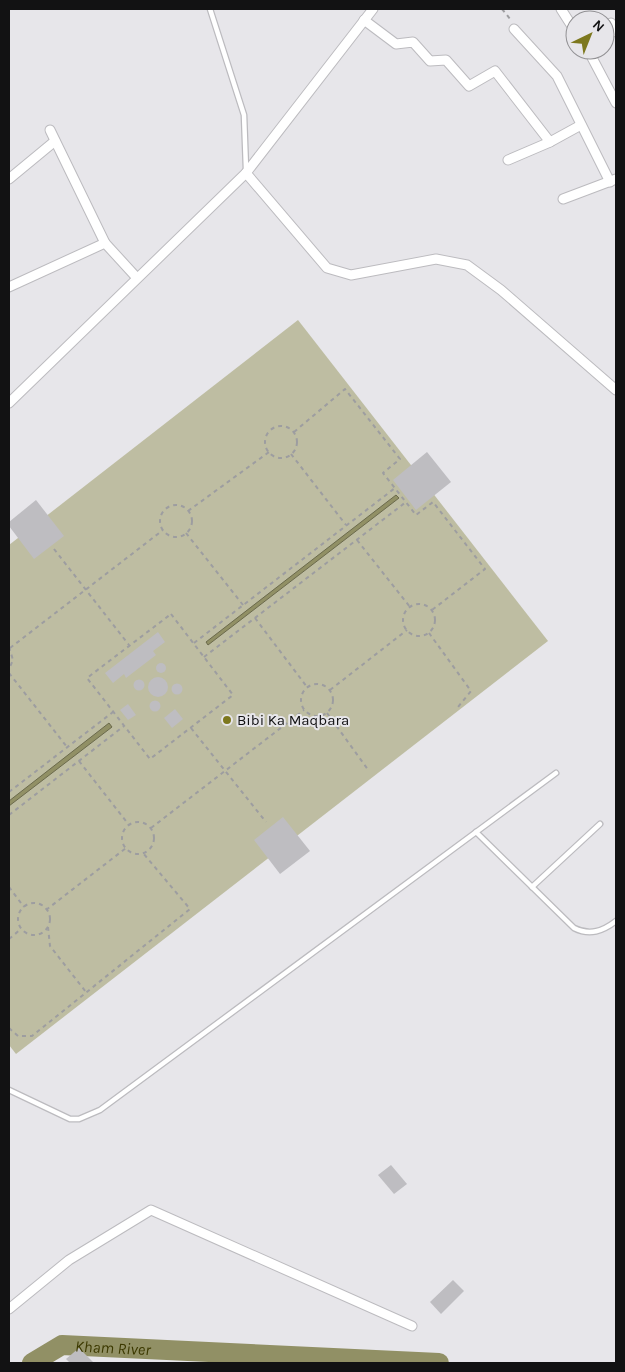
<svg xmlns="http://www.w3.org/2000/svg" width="625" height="1372" font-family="Karla,sans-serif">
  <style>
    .green { fill: #bebda2 }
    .water { fill: #919065; stroke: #6b6a4c }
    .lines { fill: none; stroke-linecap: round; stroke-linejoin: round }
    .river { stroke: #919065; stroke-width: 20 }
    .building { fill: #bebdc1 }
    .service-casing { stroke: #bcbbbf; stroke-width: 7 }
    .minor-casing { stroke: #bcbbbf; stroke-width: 11 }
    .path { stroke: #9d9da0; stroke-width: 2; stroke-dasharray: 4 4; stroke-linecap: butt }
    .service { stroke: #fff; stroke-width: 4.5 }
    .minor { stroke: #fff; stroke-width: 9 }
    .poi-dot { fill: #7d781e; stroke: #e7e6ea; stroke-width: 2 }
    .labels { text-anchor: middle; stroke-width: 4; stroke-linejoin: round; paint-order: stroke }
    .poi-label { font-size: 15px; fill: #121213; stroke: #e7e6ea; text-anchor: start }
    .water-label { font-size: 16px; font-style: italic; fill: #3c3901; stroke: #e7e6ea }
  </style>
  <rect width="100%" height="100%" fill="#e7e6ea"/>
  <polygon class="green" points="298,320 548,641 16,1054 9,1045 9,545"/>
  <g class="water">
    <polygon points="396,495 399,498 208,645 206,642"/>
    <polygon points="109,723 112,727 9,806 9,801"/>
  </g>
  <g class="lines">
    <path class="river" id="s1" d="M32 1363 62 1345 439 1363"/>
  </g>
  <g class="building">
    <polygon points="427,452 451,482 416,510 393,480"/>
    <polygon points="36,500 64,536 34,559 9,526 9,522"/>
    <polygon points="158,632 165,642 153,651 156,655 126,678 124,674 113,683 105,673"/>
    <circle cx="161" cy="668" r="5"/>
    <circle cx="158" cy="687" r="10"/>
    <circle cx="139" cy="685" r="5.5"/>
    <circle cx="177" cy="689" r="5.5"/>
    <circle cx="155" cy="706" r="5.5"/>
    <polygon points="128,704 136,715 128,720 120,710"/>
    <polygon points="175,709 183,719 172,728 164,718"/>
    <polygon points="283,817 310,851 280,874 254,840"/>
    <polygon points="391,1165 407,1184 394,1194 378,1175"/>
    <polygon points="453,1280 464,1291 441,1314 430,1302"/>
    <polygon points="79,1348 93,1362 91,1363 70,1363 66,1359"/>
  </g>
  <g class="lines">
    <g class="service-casing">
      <g id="service">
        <polyline points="210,9 244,115 246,169"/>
        <path d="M476 832 574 928C590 936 603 931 616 921"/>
        <polyline points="532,887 600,824"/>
        <polyline points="9,1090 70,1119 79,1119 100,1110 556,773"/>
      </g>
    </g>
    <g class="minor-casing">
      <g id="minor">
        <polyline points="561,9 575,31"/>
        <polyline points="364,20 396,44 413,42 430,61 446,60 469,86 495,71 550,142"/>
        <polyline points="611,23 616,32"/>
        <polyline points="514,29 557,76 610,182"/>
        <polyline points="588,50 616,103"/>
        <polyline points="50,130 105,243"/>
        <polyline points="508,160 550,142 581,125"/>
        <polyline points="246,173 327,268 351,275 436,259 467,265 501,290 616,390"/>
        <polyline points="9,179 55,141"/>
        <polyline points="563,199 616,179"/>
        <polyline points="9,287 105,243 137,278"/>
        <polyline points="9,403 246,173 373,9"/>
        <polyline points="9,1309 69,1260 151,1210 412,1326"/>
      </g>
    </g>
    <g class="path">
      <polyline points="502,9 511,20"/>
      <circle cx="281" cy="442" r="16"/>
      <polyline points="294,432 345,389 400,459 383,473 416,515 433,502 485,569 432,610"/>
      <polyline points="291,454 346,525"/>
      <circle cx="176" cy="521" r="16"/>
      <polyline points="188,511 269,452"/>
      <polyline points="186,533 243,605"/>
      <polyline points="357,540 410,607"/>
      <polyline points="54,549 129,645"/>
      <circle cx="419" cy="620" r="16"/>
      <polygon points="171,614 233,695 150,759 87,678"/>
      <polyline points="255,618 307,687"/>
      <polyline points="429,633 471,691 458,707"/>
      <polyline points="194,643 395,488"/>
      <polyline points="9,647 13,660 9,669"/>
      <polyline points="10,648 163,530"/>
      <polyline points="204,657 406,502"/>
      <polyline points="9,673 67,747"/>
      <circle cx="317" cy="700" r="16"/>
      <polyline points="330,690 407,630"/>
      <polyline points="327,713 369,771"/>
      <polyline points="191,728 266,822"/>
      <polyline points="79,761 129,825"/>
      <polyline points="9,792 113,712"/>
      <polyline points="9,815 124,726"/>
      <circle cx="138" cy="838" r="16"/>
      <polyline points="151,828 304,710"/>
      <polyline points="9,887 24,907"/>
      <circle cx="34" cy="919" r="16"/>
      <polyline points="46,910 126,848"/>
      <polyline points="48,927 50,946 86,992"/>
      <polyline points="9,939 21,929"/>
      <polyline points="9,1028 18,1036 32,1036 190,909 143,853"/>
    </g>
    <use href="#service" class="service"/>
    <use href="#minor" class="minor"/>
  </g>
  <circle class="poi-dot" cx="227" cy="720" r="5"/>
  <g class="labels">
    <g class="poi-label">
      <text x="237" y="725">Bibi Ka Maqbara</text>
    </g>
    <g class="water-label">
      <text dy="6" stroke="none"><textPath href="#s1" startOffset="86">Kham River</textPath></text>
    </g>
  </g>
  <rect width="625" height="1372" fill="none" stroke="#121213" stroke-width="20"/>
  <g transform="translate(590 35) rotate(43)"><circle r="24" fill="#e7e6ea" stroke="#929194"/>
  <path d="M0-4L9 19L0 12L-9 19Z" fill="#7d781e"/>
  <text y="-8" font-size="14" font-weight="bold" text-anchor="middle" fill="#121213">N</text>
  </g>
</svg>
